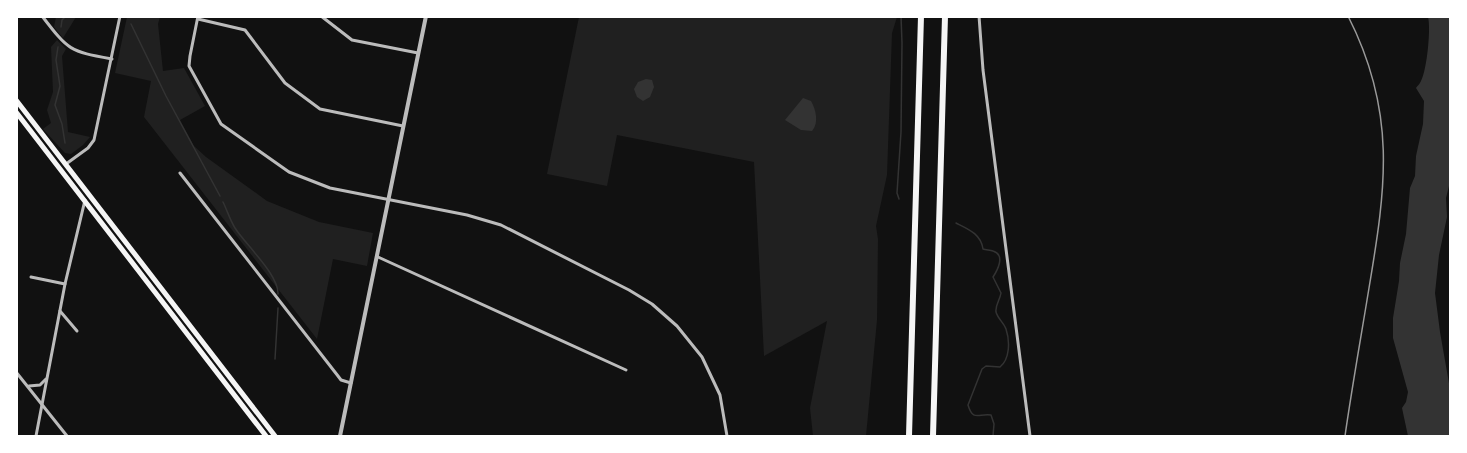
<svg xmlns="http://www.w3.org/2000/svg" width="1467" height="453" font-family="Ubuntu,sans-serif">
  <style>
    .green { fill: #202020 }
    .water { fill: #333 }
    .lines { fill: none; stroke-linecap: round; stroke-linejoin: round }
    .stream { stroke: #333; stroke-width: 1.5 }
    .minor { stroke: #bcbcbc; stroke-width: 3 }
    .tertiary { stroke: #bcbcbc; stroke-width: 4 }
    .primary { stroke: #f5f5f5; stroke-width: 5 }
    .motorway { stroke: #f5f5f5; stroke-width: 6 }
    .rail { stroke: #9a9a9a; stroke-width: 1.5 }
  </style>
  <rect width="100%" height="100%" fill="#111"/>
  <g class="green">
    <polygon points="56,17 76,17 63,38 54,27"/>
    <polygon points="127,17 160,17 158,24 163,71 184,68 205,106 180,120 194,146 206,157 267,201 319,222 373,233 367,266 333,259 317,339 144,117 151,81 115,73"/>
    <polygon points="579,17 897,17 892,33 887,175 876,226 878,239 877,320 866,436 813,436 810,408 827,321 764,356 754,162 617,135 607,186 547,174"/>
    <polygon points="57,40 66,49 62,56 68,132 90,137 83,145 71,154 65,153 43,129 51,123 47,110 53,92 51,47"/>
  </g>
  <g class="water">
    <path d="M1428 17H1450V182L1446 198 1447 217 1439 255 1435 293 1440 332 1450 389V436H1408L1402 408 1406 402 1408 392 1393 338V318L1399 281 1400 263 1406 234 1410 188 1415 176 1416 156 1423 124 1424 101 1416 88C1417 86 1420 84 1421 81 1427 70 1431 28 1428 17Z"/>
    <polygon points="646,79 652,80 654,87 650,97 643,101 637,97 634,89 638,82"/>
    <path d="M803 98 811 101C816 110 819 123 812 131L801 130 785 120Z"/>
  </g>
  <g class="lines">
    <g class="stream">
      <polyline points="131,24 166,96 220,196"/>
      <polyline points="61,27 62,20 66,16"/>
      <polyline points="58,47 56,60 60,86 55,105 62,124 65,143"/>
      <polyline points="899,199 897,193 901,132 902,43 901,16"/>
      <path d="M223 202C227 210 230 220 235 228 245 244 279 275 278 294"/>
      <path d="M956 223C968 229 981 234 983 249 986 250 990 250 993 251 1006 255 997 271 993 277L1001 293C1000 300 995 305 996 312 998 319 1004 323 1006 329 1010 341 1010 359 1000 367L986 366 982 369 968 405C973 422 979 413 991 415L994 424 993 436"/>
      <polyline points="275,359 278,308"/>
    </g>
    <g class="minor">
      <path d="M42 16C69 51 69 51 112 59"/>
      <polyline points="198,16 190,56 189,66 221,124 289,172 330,188 467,215 501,225 629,290 652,304 677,326 702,357 720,395 727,436"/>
      <polyline points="321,16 352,40 418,53"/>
      <polyline points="979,16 983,70 1030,436"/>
      <polyline points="198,19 245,30 285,83 320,109 403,126"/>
      <polyline points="66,164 88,148 94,140 120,16"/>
      <polyline points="180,173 338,376 341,380 351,383"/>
      <polyline points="378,257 626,370"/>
      <polyline points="31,277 65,284"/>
      <polyline points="60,311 77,331"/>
      <polyline points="16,372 67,436"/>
      <polyline points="29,386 40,385 46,379"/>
      <polyline points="36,436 65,284 85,200"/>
    </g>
    <polyline class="tertiary" points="340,436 426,16"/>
    <g class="primary">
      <polyline points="16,100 275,436"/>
      <polyline points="16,112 266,436"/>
    </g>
    <g class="motorway">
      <polyline points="909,436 921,16"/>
      <polyline points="933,436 945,16"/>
    </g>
    <path class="rail" d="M1345 436C1352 387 1361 337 1369 288 1386 187 1397 112 1348 16"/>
  </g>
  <rect width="1467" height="453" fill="none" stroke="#ffffff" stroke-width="36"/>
</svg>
